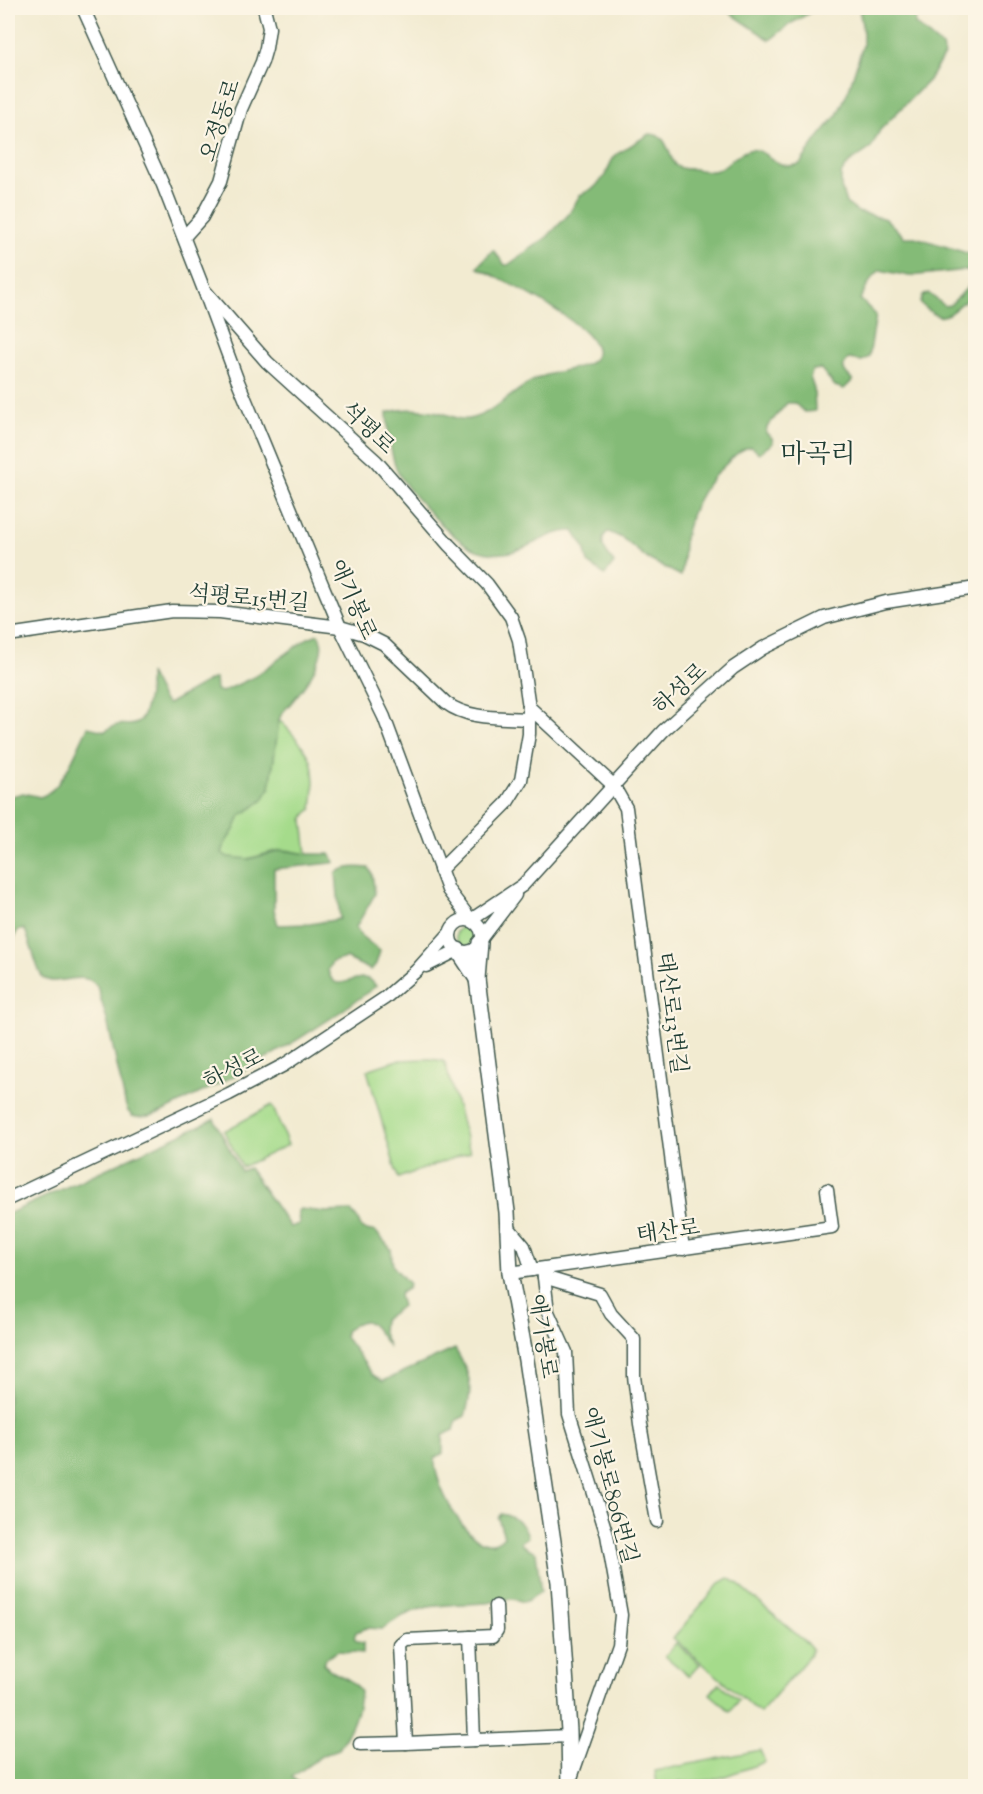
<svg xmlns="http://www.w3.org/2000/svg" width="983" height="1794" font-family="'Sorts Mill Goudy','Noto Serif KR',serif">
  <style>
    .green { fill: #a5db8b; stroke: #628c60; stroke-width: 1.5 }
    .forest { fill: #84bb77; stroke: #527c56; stroke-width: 1.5 }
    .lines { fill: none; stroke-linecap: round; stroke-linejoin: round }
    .minor-casing { stroke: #3f574c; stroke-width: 15 }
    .major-casing { stroke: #3f574c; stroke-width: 18 }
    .minor { stroke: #fff; stroke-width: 12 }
    .major { stroke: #fff; stroke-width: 15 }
    .labels { text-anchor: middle; stroke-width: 4.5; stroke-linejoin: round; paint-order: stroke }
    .street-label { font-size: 22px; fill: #1f3d34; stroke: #fcf5e5 }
    .quarter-label { font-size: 26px; fill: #1f3d34; stroke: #fcf5e5 }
  </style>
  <rect width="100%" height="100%" fill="#fcf5e5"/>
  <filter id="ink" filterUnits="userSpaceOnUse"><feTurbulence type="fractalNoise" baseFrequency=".0167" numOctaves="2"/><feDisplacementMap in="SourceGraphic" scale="12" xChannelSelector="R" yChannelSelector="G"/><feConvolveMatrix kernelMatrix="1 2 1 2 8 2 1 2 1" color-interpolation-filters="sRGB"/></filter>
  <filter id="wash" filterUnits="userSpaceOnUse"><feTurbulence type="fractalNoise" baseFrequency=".008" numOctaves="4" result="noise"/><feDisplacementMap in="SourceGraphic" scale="24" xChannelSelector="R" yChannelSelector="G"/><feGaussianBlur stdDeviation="1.35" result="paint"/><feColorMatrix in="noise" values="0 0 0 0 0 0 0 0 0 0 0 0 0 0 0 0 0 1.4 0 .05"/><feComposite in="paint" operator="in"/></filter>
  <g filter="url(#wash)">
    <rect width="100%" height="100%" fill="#f2ebd1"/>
    <g class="green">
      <path d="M279 720C289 729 307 749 311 761 315 775 314 795 312 809L306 814 303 820 307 854C299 853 291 850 283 850 265 850 238 870 222 853L225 843 234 830 240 816 254 807 270 788Z"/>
      <circle cx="466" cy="936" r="10"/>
      <polygon points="430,1059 443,1061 445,1063 470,1152 398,1178 367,1070 397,1060"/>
      <polygon points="272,1105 288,1145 242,1167 224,1131"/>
      <polygon points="729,1578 734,1581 809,1645 812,1649 810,1655 760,1713 673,1638 720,1583"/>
      <polygon points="676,1643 700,1664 689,1676 665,1656"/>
      <polygon points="719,1683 739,1700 730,1711 710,1694"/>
      <polygon points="760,1750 765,1762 714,1780 657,1784 655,1771"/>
    </g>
    <g class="forest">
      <polygon points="723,8 818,8 790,24 770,40"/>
      <path d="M859 8H926L916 17 915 24 942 47 944 55 929 80 880 130 871 148 849 163 841 174V187L846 203 858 212 886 219 904 237H915L970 254H975V301L973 302 966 300C945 317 943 325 920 303L923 296 928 293 945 306 950 305 973 282V275L967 270 909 276 880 270 872 278 860 299 876 315 869 357 862 361 849 359C838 366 846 374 853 380L844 389 835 386 821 369 813 370 810 377 814 389 815 411 805 412 794 403H787L767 427 766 433 772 438 773 443 759 453 752 447C740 448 733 457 725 465 702 486 689 512 684 543 683 554 684 566 681 576L648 559 622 538 609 532 606 533C597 545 608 554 614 563L605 575 588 563 584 547 574 531C550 529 529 551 504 553 494 554 482 553 472 548 452 538 408 493 398 472 390 455 388 433 387 413 400 407 427 409 442 413 450 415 459 421 469 419 496 413 512 391 536 379 553 371 572 371 589 363 629 339 495 276 478 268L477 267 493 250 505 265H508L547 237 569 214 580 195 594 188 605 176 613 158 617 154 649 134C668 134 667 152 675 165 681 169 686 169 693 169 700 170 710 173 717 170 728 166 736 153 749 150 766 146 775 173 800 164L817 139 837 115 849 89 863 45V31Z"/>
      <path d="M318 634C333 655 297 697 282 713L279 720 270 788 262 801 240 816 234 830 225 843 222 853 228 857 249 859 282 850 307 854H330L335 862 332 863 274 869V910L278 925 310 924 340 919 336 873C345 866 358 867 369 868L372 874 375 894 356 927 360 935 380 951 376 964 371 970 346 958 332 962 328 970C335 1002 361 962 376 986 318 1030 257 1066 192 1097 175 1105 152 1121 132 1116L127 1110 125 1102 107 1020 97 986C82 968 59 988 43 978L38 968 26 932 24 929 17 931 8 955V797L23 793 40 797C64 790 77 747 88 727L105 731C109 729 113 725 118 725 124 723 130 727 137 723 147 717 150 684 149 673L163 700 168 704 212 679H215L216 690 222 692 254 677 308 638Z"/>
      <path d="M214 1119 241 1171 249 1168 290 1227 299 1224 298 1211 300 1209 325 1212 351 1211 357 1218 362 1229 376 1232 391 1249 393 1266 409 1284 408 1288 400 1293 399 1296 402 1306 383 1320 382 1331 389 1347C383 1340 373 1321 364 1321 358 1321 350 1328 345 1331V1337L373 1375 383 1381 455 1349C471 1375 474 1386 465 1416L457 1420 454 1430 443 1435V1453L435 1458C432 1484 476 1568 504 1536L498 1518 501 1514C513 1516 526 1525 528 1537L521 1542 522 1545 536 1552 541 1592C534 1595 530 1601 523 1602 510 1595 500 1602 486 1603 445 1606 417 1601 383 1629L366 1628 356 1632 354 1638 357 1642 363 1643V1653L338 1651 326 1658 324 1664C336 1679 349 1673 360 1692 359 1713 350 1731 339 1749L323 1755 292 1777 302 1786H8V1214Z"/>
    </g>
  </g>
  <g filter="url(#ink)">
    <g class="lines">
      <g class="minor-casing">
        <g id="minor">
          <polyline points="83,8 163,185 204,290 267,362 376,461 449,545 487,584 511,617 519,640 529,707 529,734 521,780 506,804 440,870"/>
          <polyline points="184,237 202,217 221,181 241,109 262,62 266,48 269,28 264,8"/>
          <polyline points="204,290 237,379 314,565 340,627 384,717 448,890 471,920 523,885 663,731 733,668 763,648 824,618 886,602 976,588"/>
          <path d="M8 635 172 611 220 612 340 627 364 634 384 644 446 703C469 720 501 717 529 719"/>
          <polyline points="529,707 613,785 626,808 683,1249"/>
          <circle cx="466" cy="936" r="16"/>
          <polyline points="482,938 515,895"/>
          <polyline points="426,966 458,950"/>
          <polyline points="8,1199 229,1094 284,1065 385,998 416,971 450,933"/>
          <polyline points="508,1227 524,1246 532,1270"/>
          <polyline points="543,1269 548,1312 566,1352 569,1414 607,1535 621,1615 618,1644 572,1775"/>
          <polyline points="510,1273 832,1227 827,1190"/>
          <polyline points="544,1277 600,1294 611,1314 634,1339 634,1376 640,1424 657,1521"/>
          <polyline points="496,1606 497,1630 493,1636 407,1640 401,1645 406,1743 569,1736"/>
          <polyline points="470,1637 474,1740"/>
          <polyline points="360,1744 406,1743"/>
        </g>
      </g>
      <g class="major-casing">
        <g id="major">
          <polyline points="480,943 477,979 507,1212 510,1273 526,1360 559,1582 569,1731 570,1786"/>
          <polyline points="458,950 477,979"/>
        </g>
      </g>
      <use href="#minor" class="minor"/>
      <use href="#major" class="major"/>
    </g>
  </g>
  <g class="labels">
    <g class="street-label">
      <text transform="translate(219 120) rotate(-72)" y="8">오정동로</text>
      <text transform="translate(369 427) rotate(44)" y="8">석평로</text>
      <text transform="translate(249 597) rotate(5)" y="8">석평로15번길</text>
      <text transform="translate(354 599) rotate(66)" y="8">애기봉로</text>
      <text transform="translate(679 688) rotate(-43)" y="8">하성로</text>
      <text transform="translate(673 1013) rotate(83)" y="8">태산로13번길</text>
      <text transform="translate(233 1068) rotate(-27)" y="8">하성로</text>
      <text transform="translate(668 1230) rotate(-8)" y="8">태산로</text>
      <text transform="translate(544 1336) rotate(81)" y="8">애기봉로</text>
      <text transform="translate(611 1485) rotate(75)" y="8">애기봉로806번길</text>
    </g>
    <g class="quarter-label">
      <text x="818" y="462">마곡리</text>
    </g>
  </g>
  <rect width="983" height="1794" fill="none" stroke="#fcf5e5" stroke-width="30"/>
</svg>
